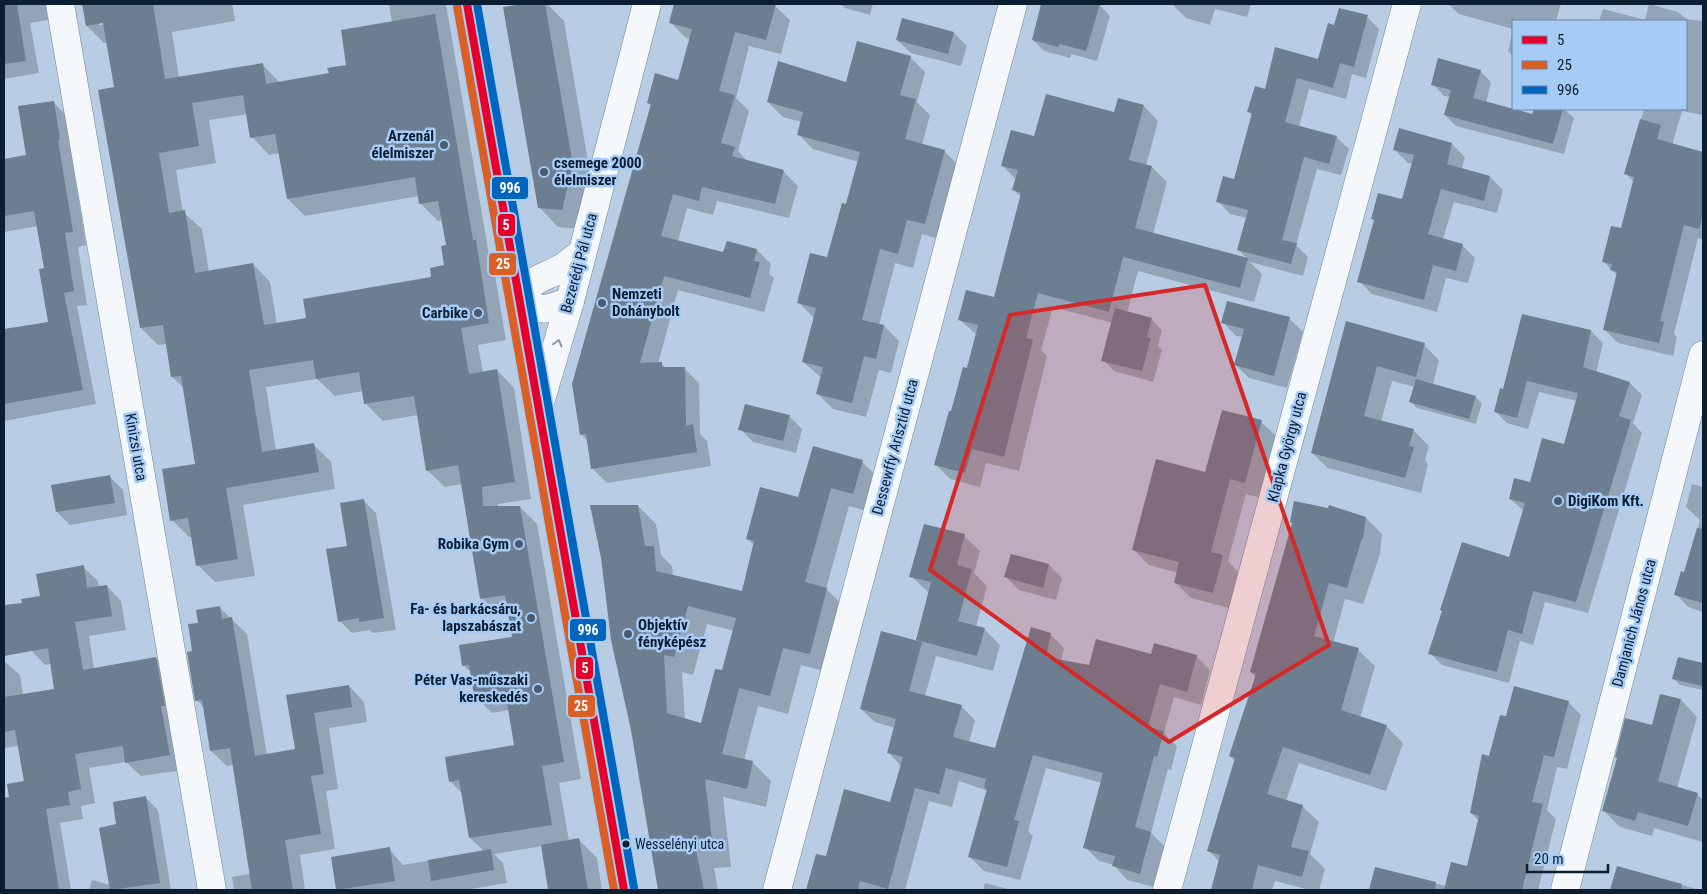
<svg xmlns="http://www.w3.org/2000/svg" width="1707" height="894" font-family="'Roboto Condensed',sans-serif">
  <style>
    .shadow { fill: #0003; fill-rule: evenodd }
    .building { fill: #6c7e90; fill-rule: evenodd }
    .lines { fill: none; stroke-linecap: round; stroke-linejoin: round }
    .minor-casing { stroke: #738598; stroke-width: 29 }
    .tertiary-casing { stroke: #738598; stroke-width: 29 }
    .minor { stroke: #f4f8fb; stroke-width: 28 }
    .tertiary { stroke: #f4f8fb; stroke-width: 28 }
    .bus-1-casing { stroke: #a6ccf6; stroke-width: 11 }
    .bus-2-casing { stroke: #a6ccf6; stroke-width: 11 }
    .bus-3-casing { stroke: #a6ccf6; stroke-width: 11 }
    .bus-1 { stroke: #e4002b; stroke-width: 8 }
    .bus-2 { stroke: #db5e24; stroke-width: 8 }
    .bus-3 { stroke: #0065bd; stroke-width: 8 }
    .oneway { stroke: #8c96a1 }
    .marked { fill: #d62828; fill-opacity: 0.2; stroke: #d62828; stroke-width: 4; stroke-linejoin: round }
    .poi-dot { fill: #485b70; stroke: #a6ccf6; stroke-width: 2 }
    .bus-dot { fill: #0c1e32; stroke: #a6ccf6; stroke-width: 2 }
    .labels { text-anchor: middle; stroke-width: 5; stroke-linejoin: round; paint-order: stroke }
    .bus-label { font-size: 14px; fill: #0c1e32; stroke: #a6ccf6; text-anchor: start }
    .poi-label { font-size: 15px; font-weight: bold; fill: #0c1e32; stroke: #a6ccf6; text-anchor: end }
    .street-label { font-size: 15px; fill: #0c1e32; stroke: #a6ccf6 }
    .line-badge { stroke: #a6ccf6; stroke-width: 2 }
    .badge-label { font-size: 14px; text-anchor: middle; font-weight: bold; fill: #fff }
  </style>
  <rect width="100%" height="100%" fill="#b8cde4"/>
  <g class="shadow">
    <polygon points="4,4 46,4 48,20 30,23 39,73 4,79"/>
    <path d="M84 4H232L235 21 172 32 179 78 262 64 280 83 330 74 348 66 392 23 389 4H446L489 255 492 258 506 340 478 345 483 373 497 370 514 388 531 499 498 504V507H520L537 524 581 779 559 783 569 841 579 840 597 858 602 890H549L542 846 494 854 503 863 507 883 465 890H337L332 858 389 849 403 865 484 851 470 838 463 794 450 781 515 747 509 710 492 713 475 696 472 673 464 666 513 638 509 614 499 616 482 598 462 484 445 487 427 470 418 415 383 421 365 403 363 391 335 396 317 379 266 387 276 451 314 445 331 462 335 489 243 505 255 576 215 582 198 565 193 537H189L172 520 196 465 184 388 172 377 167 344 158 345 141 328 115 88 108 43H104L87 26ZM109 21 110 24 99 25V23ZM248 114 252 137 269 155 280 153 288 199 305 216 419 196 421 204 438 221 443 220 447 246 446 266 433 278 307 319 277 324 270 282 253 264 209 272 202 229 183 212 176 170 216 163 209 120Z"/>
    <polygon points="530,4 547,4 564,21 592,185 581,229 558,227 539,207 505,8"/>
    <polygon points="676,4 769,4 775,6 790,20 781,54 749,46 736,98 749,111 738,151 747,161 783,171 798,186 789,218 717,201 713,215 687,208 678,241 724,254 757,250 771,264 769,274 774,278 764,312 678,290 658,364 662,364 667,369 684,368 699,383 700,434 707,441 711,466 607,483 593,469 588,441 582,435 573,384 652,106 648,103 679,81 690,39 685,37 671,23"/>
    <polygon points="840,4 873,4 870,15 845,8"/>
    <polygon points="1043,4 1099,4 1110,16 1097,61 1071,54 1070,58 1044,51 1033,40"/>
    <polygon points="1172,4 1251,4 1247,17 1215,9 1210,25 1186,18"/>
    <polygon points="1448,4 1561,4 1556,21 1513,21 1513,29 1459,14"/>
    <polygon points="1649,4 1678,12 1686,19 1703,21 1703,115 1682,111 1672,145 1703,154 1703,240 1698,238 1674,334 1677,337 1673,356 1618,343 1604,329 1618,276 1603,261 1622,229 1634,182 1626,174 1644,109 1686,109 1686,21 1599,21 1603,9 1645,20"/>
    <polygon points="1367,17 1379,29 1366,78 1352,74 1346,99 1309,89 1299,127 1336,137 1349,149 1341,175 1317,169 1296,245 1308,257 1303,276 1250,262 1262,274 1254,302 1138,271 1127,313 1151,319 1162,330 1158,346 1162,350 1153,382 1114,371 1103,360 1113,323 1053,307 1041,350 1047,356 1019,471 986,463 980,487 950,479 936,465 977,335 960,320 994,299 1021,197 1014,190 1016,180 1002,165 1035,137 1144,106 1158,121 1146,166 1152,167 1167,182 1153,234 1248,259 1238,250 1247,218 1230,214 1218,201 1235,180 1252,115 1249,111 1265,90 1319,60 1335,27"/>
    <polygon points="903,19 954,33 967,46 961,66 911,53 897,40"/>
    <polygon points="1513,29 1513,57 1508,51"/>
    <polygon points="910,57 925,72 917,102 930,115 922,145 944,151 959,166 940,239 922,234 913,268 895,263 879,325 884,326 899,341 891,373 879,370 866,417 833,409 818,394 822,378 803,362 814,318 799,303 828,259 859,162 813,149 798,134 802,122 783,117 768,102 847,83"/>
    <polygon points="1480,71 1491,82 1486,103 1533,115 1535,109 1564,109 1574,118 1564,154 1456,126 1445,115 1450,97 1444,96 1433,84"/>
    <polygon points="53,102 67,116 73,153 71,153 86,245 78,247 87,305 77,306 96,404 4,421 4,367 8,366 50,323 45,269 38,226 4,232 4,160 28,156"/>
    <polygon points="1400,130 1452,144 1465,157 1462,169 1490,177 1503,190 1497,213 1454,202 1443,239 1462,245 1475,258 1468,283 1446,278 1437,312 1372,294 1359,281 1403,201 1413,164 1408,163 1395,150"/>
    <polygon points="1523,315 1591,331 1603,343 1596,373 1630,383 1642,395 1633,423 1642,433 1588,613 1545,602 1533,645 1520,641 1509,683 1442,665 1430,653 1443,612 1441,610 1509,559 1524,511 1510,499 1531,484 1565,446 1577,401 1539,392 1528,429 1507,423 1495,411 1504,390"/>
    <polygon points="1289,318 1303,332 1287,388 1249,378 1236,365 1243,337 1236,336 1223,322"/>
    <polygon points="1347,322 1424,345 1439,360 1433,385 1475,397 1482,403 1476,424 1417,408 1411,402 1415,387 1392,381 1381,422 1413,430 1429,446 1425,460 1428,464 1421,493 1328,468 1312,453"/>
    <polygon points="789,416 802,429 796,453 753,442 740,429"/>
    <polygon points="1261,422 1277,437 1261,498 1246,494 1228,561 1238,572 1229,608 1191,598 1175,582 1178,573 1149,565 1133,549 1206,474"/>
    <path d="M862 462 881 480 871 512 849 506 826 589 845 607 828 672 801 665 788 714 758 706 744 760 753 763 771 781 766 807 723 797 731 867 714 868 718 890H659L632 730 638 506 656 524 661 555 672 566 673 576 743 592 754 545 747 539 799 499ZM707 624 734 631 723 672 702 724 685 719 682 672 693 675Z"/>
    <polygon points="110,477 123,490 127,515 70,525 57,512 53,486"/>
    <polygon points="1692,484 1703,487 1703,612 1688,607 1676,594 1685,573 1700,520 1686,507"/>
    <polygon points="364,501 376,513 396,630 373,633 369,630 352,633 340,621 348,547"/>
    <polygon points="1366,518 1382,534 1380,554 1363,604 1345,599 1333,643 1358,650 1375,666 1360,718 1386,726 1403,743 1386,791 1299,763 1286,801 1302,806 1319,822 1310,854 1325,869 1319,890 1310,890 1275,881 1272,890 1212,890 1220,862 1208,850 1235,761 1230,756 1256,677 1251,672"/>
    <polygon points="964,536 980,551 974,573 987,586 976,627 984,629 1000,645 993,671 936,656 925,696 961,706 975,720 969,742 996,749 1050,634 1064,648 1061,661 1090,667 1152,655 1196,656 1210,670 1201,705 1174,697 1164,733 1177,746 1171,770 1168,769 1151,833 1165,847 1154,887 1127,880 1114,865 1099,861 1085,847 1102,783 1046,768 1028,831 1033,836 1020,880 984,871 970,857 988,791 959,781 952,807 929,801 905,890 808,890 817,855 827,858 891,803 901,766 888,752 895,728 875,722 861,709 920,643 917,640 929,593 911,576"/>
    <polygon points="1049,565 1062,578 1056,600 1019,590 1006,577"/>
    <polygon points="83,567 98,581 99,587 107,586 121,601 126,630 89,636 94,669 156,658 170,673 183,770 141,776 126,762 89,768 95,803 81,806 83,819 60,823 71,890 4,890 4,799 10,798 25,782 19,746 4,748 4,661 20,675 23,695 56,690 51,664 45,665 31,650 41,597"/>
    <polygon points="219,607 247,634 267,755 297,750 287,696 349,686 364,702 367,722 329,728 338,789 326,791 335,849 300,855 305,890 234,890 232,877 250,874 234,765 227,766 211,751 204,708 197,700 193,652 200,624"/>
    <polygon points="1679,658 1703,664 1703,690 1680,685 1674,679"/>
    <polygon points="1681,700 1697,717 1677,788 1697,794 1703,800 1703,842 1654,828 1652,836 1620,827 1603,810 1653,727"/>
    <polygon points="1568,702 1581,715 1567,769 1557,767 1547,810 1556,819 1538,890 1370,890 1376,869 1446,886 1468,867 1479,821 1471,813 1490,757 1507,717"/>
    <polygon points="146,798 158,810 171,890 89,890 92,880 110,885 118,825"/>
    <polygon points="1618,867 1700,890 1612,890"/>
    <polygon points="985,883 1012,890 983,890"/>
  </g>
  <g class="building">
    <polygon points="4,4 17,4 26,61 4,64"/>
    <path d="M82 4H153L165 79 263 63 266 84 329 73 327 68 346 65 341 30 435 14 473 240H476L489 323 461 328 469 374 497 369 515 482 482 487 483 506H520L564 762 542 766 552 825 469 838 459 780 449 782 445 757 514 745 505 691 474 696 469 665 462 666 459 645 512 637 505 595 480 599 458 465 426 471 414 396 364 404 359 372 316 379 313 360 249 370 262 452 314 443 319 472 226 488 238 559 196 566 188 518 170 521 162 469 195 464 181 376 171 377 163 325 140 328 98 90 114 87 103 23 86 26ZM243 95 250 138 275 134 287 199 415 177 419 204 438 201 446 245 441 246 444 265 430 268 431 277 303 299 306 318 264 325 253 263 195 273 185 210 169 213 159 153 199 146 192 103Z"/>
    <polygon points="523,4 545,4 573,165 562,210 538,208 503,7"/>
    <polygon points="674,4 776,4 766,40 735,32 719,91 735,95 721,143 735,147 732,156 784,170 775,204 702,187 699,201 673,194 661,236 723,252 727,241 757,249 754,261 760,262 750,298 664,276 640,363 662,362 662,367 685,367 686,426 693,424 697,452 591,469 586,434 580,435 572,384 651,104 647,103 655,73 678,80 692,29 669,23"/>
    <polygon points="1041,4 1100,4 1086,51 1060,44 1058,47 1032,40"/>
    <polygon points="1339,8 1368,15 1354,67 1340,63 1333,88 1297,78 1285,122 1337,136 1329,164 1304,157 1282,240 1297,243 1291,264 1237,250 1248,210 1216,202 1223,176 1234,179 1252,113 1247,112 1255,86 1265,89 1275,47 1318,59 1328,23 1334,25"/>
    <polygon points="902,18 954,32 948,54 896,40"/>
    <polygon points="857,41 911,56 900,95 916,99 905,139 945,150 925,224 907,220 898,254 880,249 862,320 884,325 876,359 864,356 852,403 816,394 823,367 802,362 816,308 797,303 810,253 827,257 842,203 846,204 860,152 797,135 803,112 767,102 778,61 846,82"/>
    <polygon points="1438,58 1481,70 1473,98 1532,114 1534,109 1563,109 1553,144 1444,115 1451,90 1431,85"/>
    <polygon points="1046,94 1114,112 1118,98 1144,105 1129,160 1152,166 1135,228 1248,258 1240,288 1123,257 1109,312 1038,293 1026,338 1033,340 1004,457 972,449 965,473 934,465 949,411 951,411 963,367 967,368 978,325 958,320 966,290 994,297 1021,193 1012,190 1018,170 1001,166 1011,130 1034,136"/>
    <polygon points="54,101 60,139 58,140 73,232 65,233 74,291 64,293 83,390 4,404 4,329 48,322 39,269 44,268 34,211 4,216 4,159 26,155 18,106"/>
    <polygon points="1640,119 1661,125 1657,139 1703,152 1703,214 1699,229 1684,225 1660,321 1664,322 1659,343 1603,330 1617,272 1610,270 1612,264 1602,262 1611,226 1621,228 1634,177 1624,174"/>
    <polygon points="1399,128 1452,143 1447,164 1490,176 1484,201 1441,189 1428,234 1463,244 1456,271 1433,265 1424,300 1357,282 1374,220 1371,219 1378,193 1402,199 1414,155 1393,150"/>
    <polygon points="1227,301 1290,317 1274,376 1234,365 1244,329 1221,323"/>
    <polygon points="1115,308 1152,318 1147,337 1151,338 1142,371 1101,361"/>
    <polygon points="1522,314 1591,330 1583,367 1630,382 1619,416 1631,420 1576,602 1533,591 1522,634 1508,630 1497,672 1428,654 1442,611 1440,610 1462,542 1509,557 1525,503 1509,499 1514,478 1530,482 1542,438 1564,444 1578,393 1527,381 1517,418 1494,412 1500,388 1503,389"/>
    <polygon points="1346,321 1425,343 1416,377 1377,366 1364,416 1414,429 1409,446 1414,447 1405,478 1311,453"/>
    <polygon points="1416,379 1476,396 1469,419 1409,402"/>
    <polygon points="745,404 790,415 783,441 738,430"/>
    <polygon points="1222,410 1262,420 1245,483 1230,479 1211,552 1223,555 1213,593 1174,583 1179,562 1132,550 1156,459 1205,472"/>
    <path d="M813 446 863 460 853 494 831 488 805 582 827 588 810 654 783 648 770 696 739 688 722 754 753 761 747 789 705 779 713 849 696 850 704 890H658L631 730 611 640 601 558 590 505H638L645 546H654L656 571 742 591 754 541 746 539 760 487 798 497ZM688 606 736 618 722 670 715 669 701 723 667 713 664 655 674 657Z"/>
    <polygon points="110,475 115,503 56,512 51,485"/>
    <polygon points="364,499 384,618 359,622 359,618 338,622 326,549 347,546 340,503"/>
    <polygon points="1294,501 1328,508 1329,505 1366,517 1363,538 1362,538 1347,588 1329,583 1314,636 1359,648 1341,710 1387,725 1370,775 1283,747 1267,794 1303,805 1291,847 1309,851 1302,877 1258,865 1252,890 1211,890 1220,855 1207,851 1235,758 1229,756 1256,674 1250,672 1292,523 1290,522"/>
    <polygon points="924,524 965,534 957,565 972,569 958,621 985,628 977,656 916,640 931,582 909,577"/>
    <polygon points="1697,528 1703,529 1703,603 1674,595 1681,571 1684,572"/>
    <polygon points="1011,554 1049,564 1043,588 1004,577"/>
    <polygon points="84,565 87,588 107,585 112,616 75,622 83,670 156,657 165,706 161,706 170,755 125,763 123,746 75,754 81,789 68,792 70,805 46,809 59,890 4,890 4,798 9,797 7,784 24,781 15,730 4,732 4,697 54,689 48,648 4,656 4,605 22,603 21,599 40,596 36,574"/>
    <polygon points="220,606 222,619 232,617 255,756 295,749 286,695 349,685 352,707 314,713 324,774 311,776 321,834 285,840 293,890 252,890 230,748 210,751 202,700 195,701 187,652 192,651 188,624 198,623 196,610"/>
    <polygon points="1031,627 1051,633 1046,657 1089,665 1096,639 1151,654 1154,643 1197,655 1187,692 1160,684 1148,727 1164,731 1157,757 1154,756 1135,827 1151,832 1140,874 1112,866 1115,856 1083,848 1103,773 1033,755 1014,820 1019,821 1007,867 968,857 987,789 984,788 986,779 946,768 939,794 915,788 888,889 860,881 858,890 806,890 816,854 826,856 844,789 890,802 903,757 887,753 896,719 860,709 881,631 922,642 909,691 962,705 953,737 995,748"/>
    <polygon points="1678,657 1703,663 1703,686 1672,679"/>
    <polygon points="1514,686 1569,701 1554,757 1544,755 1532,802 1543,804 1522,890 1444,890 1451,862 1467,866 1479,816 1470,813 1482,754 1489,756 1500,715 1506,716"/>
    <polygon points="1660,694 1681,699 1658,781 1698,793 1688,826 1638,812 1635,821 1602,811 1617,758 1615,757 1625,718 1652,725"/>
    <polygon points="146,796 160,883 110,890 99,828 116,824 113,802"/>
    <polygon points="579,838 588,890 548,890 541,845"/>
    <polygon points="390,847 395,881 336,890 331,857"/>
    <polygon points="491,849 494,870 431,881 428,860"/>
    <polygon points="1617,866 1682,884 1681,890 1610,890"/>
    <polygon points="1375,867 1436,882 1435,890 1369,890"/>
  </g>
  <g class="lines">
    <g class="minor-casing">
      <g id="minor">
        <polyline points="60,4 212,890"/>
        <polyline points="539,406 570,301 647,4"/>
        <polyline points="777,890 1013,4"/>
        <polyline points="1167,890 1407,4"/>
        <polyline points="1565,890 1703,355"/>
      </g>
    </g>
    <g class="tertiary-casing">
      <g id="tertiary">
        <polyline points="467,4 624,890"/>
        <path d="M519 299C534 277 539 280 560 269 568 265 574 258 582 253"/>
        <path d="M519 299C541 313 546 310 570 301"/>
      </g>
    </g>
    <use href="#minor" class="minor"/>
    <use href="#tertiary" class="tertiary"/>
    <g class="bus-1-casing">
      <polyline id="bus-1" points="467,4 624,890"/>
    </g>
    <g class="bus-2-casing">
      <polyline id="bus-2" points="457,6 614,890"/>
    </g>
    <g class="bus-3-casing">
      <polyline id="bus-3" points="477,4 634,888"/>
    </g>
    <use href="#bus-1" class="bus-1"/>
    <use href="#bus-2" class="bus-2"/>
    <use href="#bus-3" class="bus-3"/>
  </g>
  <defs><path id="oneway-chevron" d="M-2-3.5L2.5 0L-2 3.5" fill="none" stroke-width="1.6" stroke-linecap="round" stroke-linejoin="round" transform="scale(1.25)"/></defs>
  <use class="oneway" href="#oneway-chevron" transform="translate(558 343) rotate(-74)"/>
  <path class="marked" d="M1205 285 1329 645 1169 742 930 570 1010 315Z"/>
  <g class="poi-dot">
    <circle cx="444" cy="145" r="5"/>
    <circle cx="544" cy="172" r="5"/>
    <circle cx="602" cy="303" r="5"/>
    <circle cx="478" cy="313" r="5"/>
    <circle cx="1558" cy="501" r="5"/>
    <circle cx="519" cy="544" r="5"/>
    <circle cx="531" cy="618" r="5"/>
    <circle cx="628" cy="634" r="5"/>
    <circle cx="538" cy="689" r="5"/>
  </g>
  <circle class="bus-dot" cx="626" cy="844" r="4.5"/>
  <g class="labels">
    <g class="bus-label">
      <text x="635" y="849">Wesselényi utca</text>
    </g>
    <g class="poi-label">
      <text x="434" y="141">Arzenál<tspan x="434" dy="17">élelmiszer</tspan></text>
      <text x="554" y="168" text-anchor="start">csemege 2000<tspan x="554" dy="17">élelmiszer</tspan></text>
      <text x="612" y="299" text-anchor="start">Nemzeti<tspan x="612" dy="17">Dohánybolt</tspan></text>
      <text x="468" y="318">Carbike</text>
      <text x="1568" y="506" text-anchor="start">DigiKom Kft.</text>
      <text x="509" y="549">Robika Gym</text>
      <text x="521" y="614">Fa- és barkácsáru,<tspan x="521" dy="17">lapszabászat</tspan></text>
      <text x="638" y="630" text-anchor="start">Objektív<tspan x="638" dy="17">fényképész</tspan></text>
      <text x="528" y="685">Péter Vas-műszaki<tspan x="528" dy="17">kereskedés</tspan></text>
    </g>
    <g class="street-label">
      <text transform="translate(579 263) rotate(-75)" y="5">Bezerédj Pál utca</text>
      <text transform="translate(136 447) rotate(80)" y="5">Kinizsi utca</text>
      <text transform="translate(895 447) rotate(-75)" y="5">Dessewffy Arisztid utca</text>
      <text transform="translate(1287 447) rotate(-75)" y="5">Klapka György utca</text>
      <text transform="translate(1634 623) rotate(-75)" y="5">Damjanich János utca</text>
    </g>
  </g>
  <g class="line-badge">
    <rect x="491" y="176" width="38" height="24" rx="5" fill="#0065bd"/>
    <rect x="497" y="213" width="19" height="24" rx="5" fill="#e4002b"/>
    <rect x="488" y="252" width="29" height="24" rx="5" fill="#db5e24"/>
    <rect x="569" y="618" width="38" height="24" rx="5" fill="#0065bd"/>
    <rect x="575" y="656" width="19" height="24" rx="5" fill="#e4002b"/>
    <rect x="567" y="694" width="29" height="24" rx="5" fill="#db5e24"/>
  </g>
  <g class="badge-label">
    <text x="510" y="193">996</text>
    <text x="506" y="230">5</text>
    <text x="503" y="269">25</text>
    <text x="588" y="635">996</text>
    <text x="585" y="673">5</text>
    <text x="581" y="711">25</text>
  </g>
  <rect width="1707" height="894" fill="none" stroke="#0c1e32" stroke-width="10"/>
  <rect x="1512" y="20" width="175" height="90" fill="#a6ccf6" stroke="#6886a8"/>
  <rect x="1522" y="36" width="25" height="8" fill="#e4002b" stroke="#6886a8"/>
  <text x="1557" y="45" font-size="15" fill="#0c1e32">5</text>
  <rect x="1522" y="61" width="25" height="8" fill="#db5e24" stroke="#6886a8"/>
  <text x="1557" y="70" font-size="15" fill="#0c1e32">25</text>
  <rect x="1522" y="86" width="25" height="8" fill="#0065bd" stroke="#6886a8"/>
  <text x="1557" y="95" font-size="15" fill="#0c1e32">996</text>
  <path d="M1527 864v8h81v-8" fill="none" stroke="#0c1e32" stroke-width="2.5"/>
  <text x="1534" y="864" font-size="15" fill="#0c1e32" stroke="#a6ccf6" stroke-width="4" paint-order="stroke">20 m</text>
</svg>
